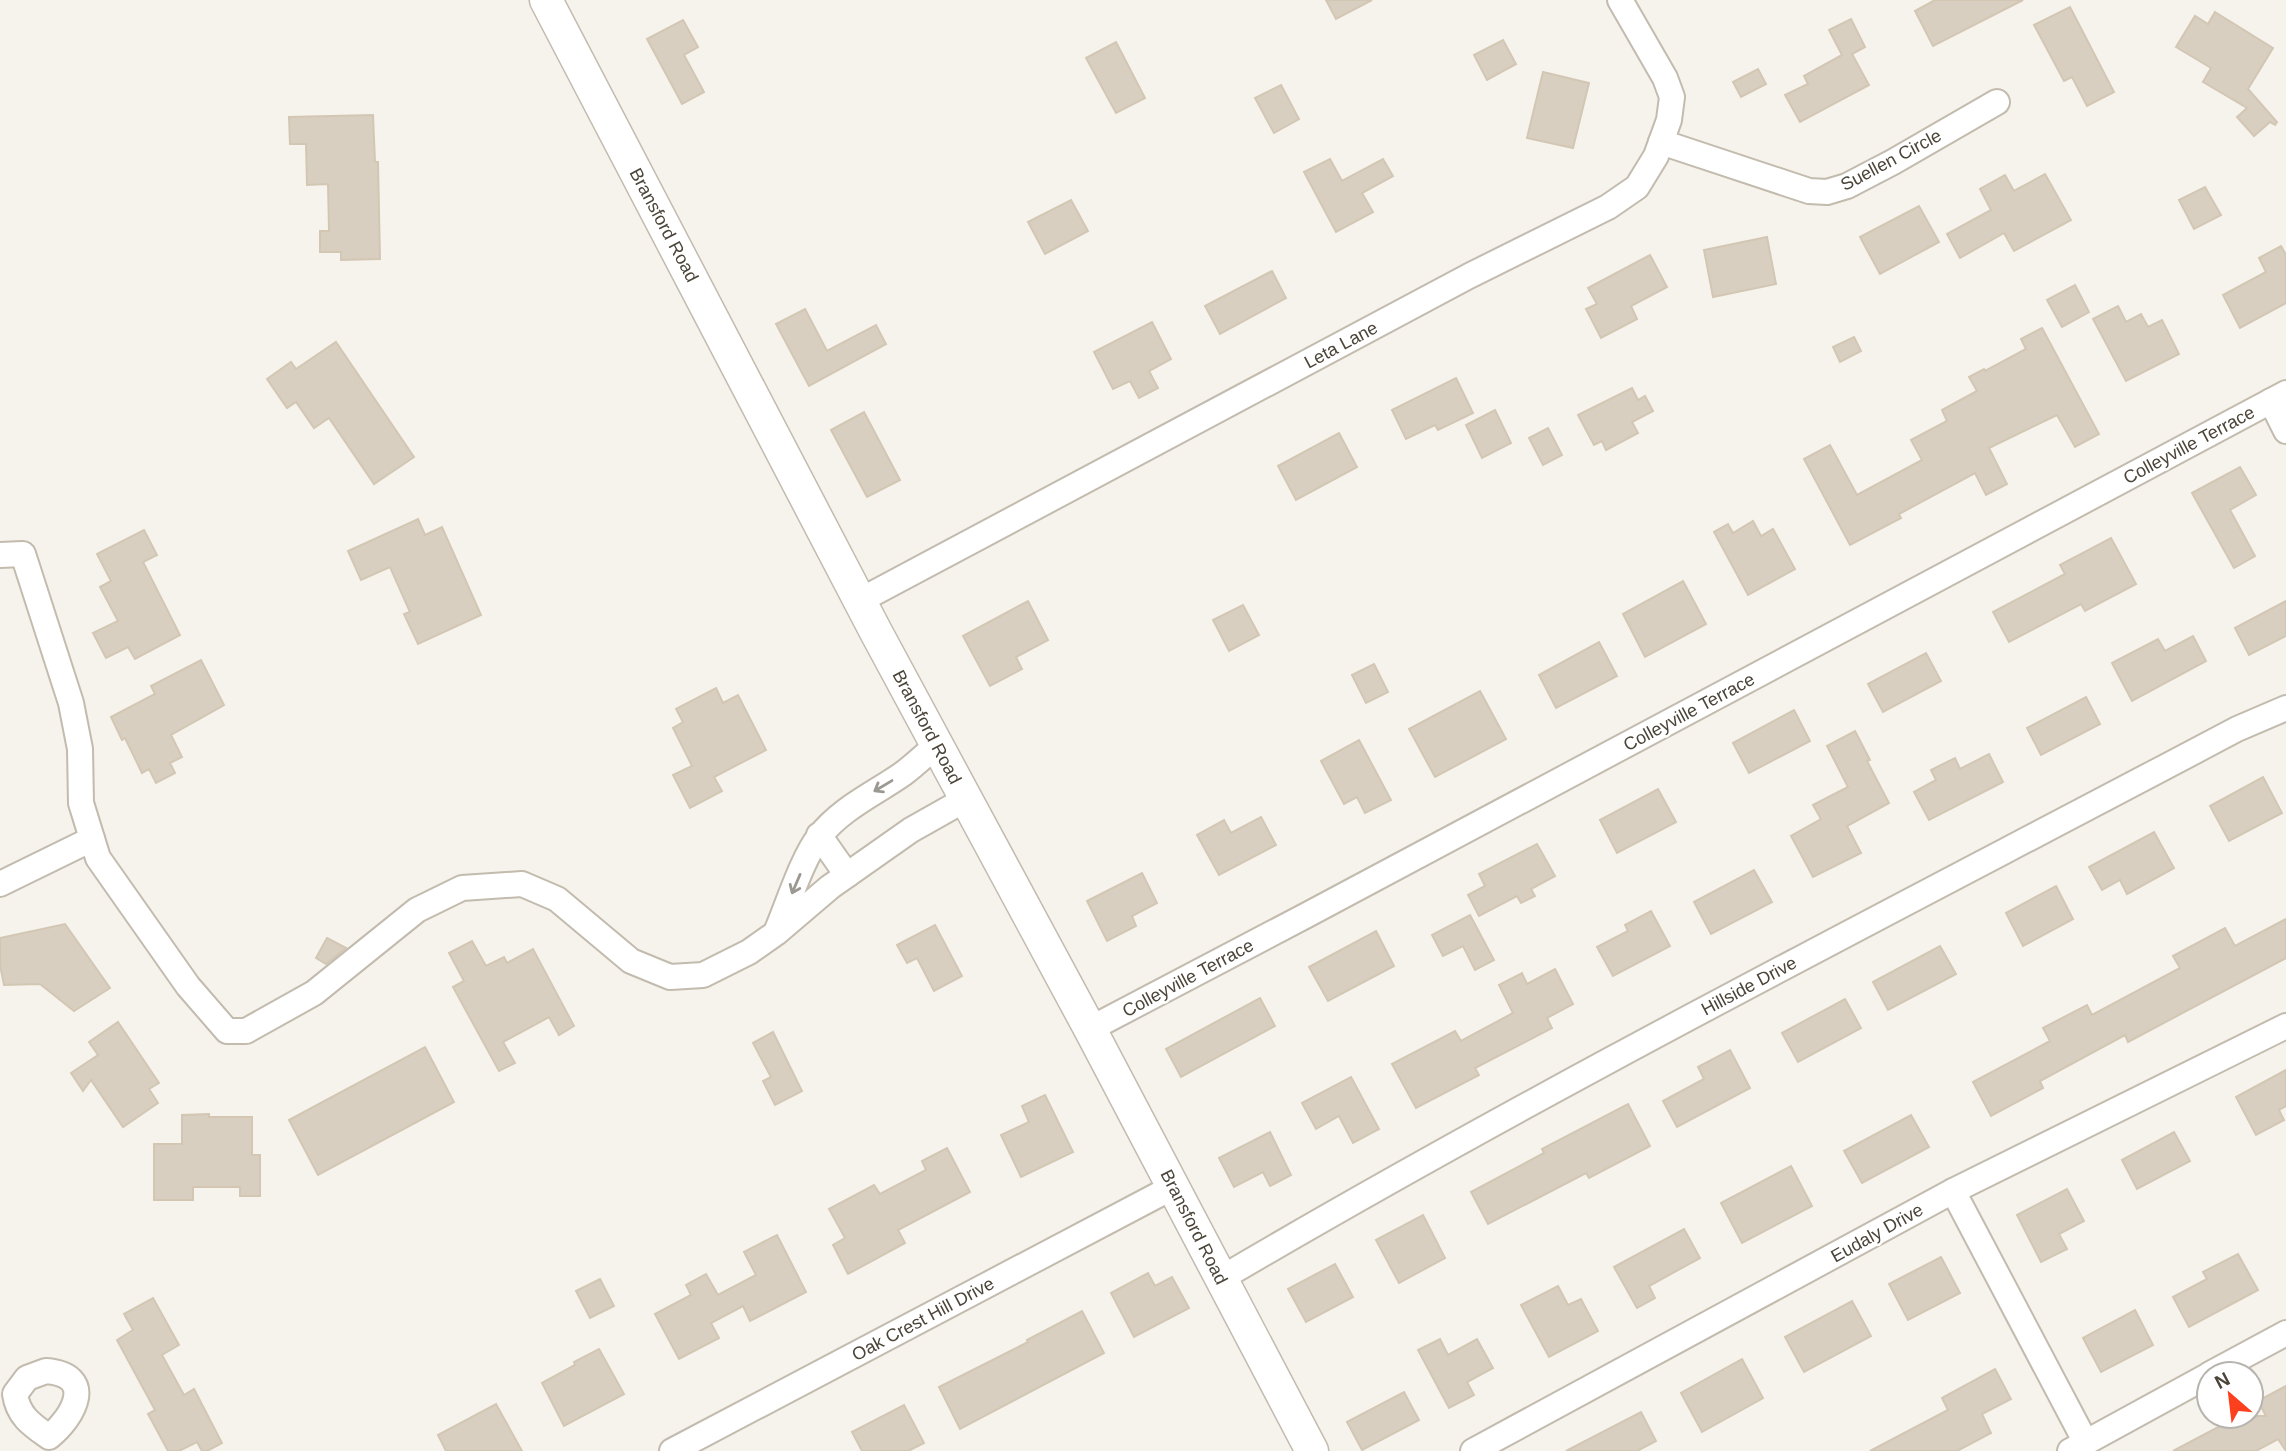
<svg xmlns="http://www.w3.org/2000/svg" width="2286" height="1451" font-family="Arial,sans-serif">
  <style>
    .building { fill: #d8cfc1; stroke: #d3c7b4; stroke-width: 2 }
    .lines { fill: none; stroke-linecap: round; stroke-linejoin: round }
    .minor-casing { stroke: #c2bbae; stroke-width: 28 }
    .tertiary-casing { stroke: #c2bbae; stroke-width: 35 }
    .minor { stroke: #fff; stroke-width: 24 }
    .tertiary { stroke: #fff; stroke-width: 32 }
    .oneway { stroke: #9c9892 }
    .labels { text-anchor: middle; stroke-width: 5; stroke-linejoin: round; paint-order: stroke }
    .street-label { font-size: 18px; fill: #4b4439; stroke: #fff }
  </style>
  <rect width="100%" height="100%" fill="#f6f3ec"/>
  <g class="building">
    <polygon points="1326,0 1372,0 1336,19"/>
    <polygon points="1935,0 2023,0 1933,46 1915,11"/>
    <polygon points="2070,7 2114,92 2087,106 2072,77 2064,81 2034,25"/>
    <polygon points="2215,12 2273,48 2248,89 2277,122 2275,125 2270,122 2254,136 2237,117 2247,108 2203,82 2211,68 2176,47 2195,16 2208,24"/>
    <polygon points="1851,19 1865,47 1852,54 1869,85 1800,122 1785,95 1808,84 1804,76 1842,55 1829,30"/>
    <polygon points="683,20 698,47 684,55 704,92 682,104 647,39"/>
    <polygon points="1503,40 1516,64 1487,80 1474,55"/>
    <polygon points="1116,42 1145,98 1116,113 1086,58"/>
    <polygon points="1758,69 1766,84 1741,97 1733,82"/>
    <polygon points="1543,72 1589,83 1573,148 1527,138"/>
    <polygon points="1281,85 1299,119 1274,133 1255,98"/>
    <polygon points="373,115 375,162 378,162 380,259 341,260 341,252 320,252 320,231 329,231 328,184 307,185 306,144 290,144 289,117"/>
    <polygon points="1330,159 1342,181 1383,159 1393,176 1362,193 1373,212 1336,232 1304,172"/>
    <polygon points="2045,174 2071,220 2014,251 2004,233 1960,258 1947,234 1991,210 1980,189 2005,175 2014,191"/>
    <polygon points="2205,187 2221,215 2194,229 2179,200"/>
    <polygon points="1071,200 1088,231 1045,254 1028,222"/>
    <polygon points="1919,206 1939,242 1880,274 1860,237"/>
    <polygon points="1767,237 1776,284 1713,297 1704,250"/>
    <polygon points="2281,246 2286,255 2286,303 2240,328 2223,295 2266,272 2259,258"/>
    <polygon points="1650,255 1667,287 1631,306 1637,319 1601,338 1586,309 1597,304 1588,288"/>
    <polygon points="1272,271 1286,298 1220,334 1205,306"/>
    <polygon points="2075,285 2089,312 2062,327 2047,300"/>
    <polygon points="2118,306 2126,322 2141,314 2148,327 2162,320 2179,354 2126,381 2093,319"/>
    <polygon points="805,309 827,351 876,325 886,344 809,386 776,324"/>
    <polygon points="1152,322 1171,359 1149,371 1158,388 1139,398 1130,381 1113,389 1094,352"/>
    <polygon points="2042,328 2099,434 2075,447 2057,415 1989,448 2007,484 1986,495 1975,473 1899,514 1901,518 1850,545 1804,459 1830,445 1857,495 1922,460 1911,440 1947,421 1942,410 1977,391 1969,377 1984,369 1985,371 2026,349 2021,339"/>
    <polygon points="1854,337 1861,351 1840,362 1833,347"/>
    <polygon points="336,342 414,457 374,484 329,418 314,428 296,402 287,408 267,379 291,362 296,369"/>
    <polygon points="1456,378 1473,413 1438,430 1435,425 1406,439 1392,410"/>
    <polygon points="1632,388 1638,400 1645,396 1653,411 1632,422 1638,433 1606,450 1602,441 1594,445 1578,415"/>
    <polygon points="1495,410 1511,443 1482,458 1466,425"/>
    <polygon points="864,412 900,480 867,497 831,430"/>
    <polygon points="1548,428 1562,455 1543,465 1529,438"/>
    <polygon points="1339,433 1357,467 1296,500 1278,466"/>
    <polygon points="2240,467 2256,495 2230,510 2255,556 2234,568 2192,493"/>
    <polygon points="418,519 425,535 442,527 481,615 418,644 404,614 410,612 390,567 361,580 348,551"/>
    <polygon points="1753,521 1761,536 1773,529 1795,569 1748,595 1714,532 1728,524 1733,533"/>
    <polygon points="144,530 157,555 143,562 180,635 135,659 128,647 106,658 93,633 118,621 100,587 111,581 97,554"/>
    <polygon points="2111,538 2136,584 2085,611 2081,604 2009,642 1993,612 2065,574 2060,565"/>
    <polygon points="1683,581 1706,624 1645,657 1623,614"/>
    <polygon points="1028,601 1048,640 1016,657 1022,669 990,686 963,636"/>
    <polygon points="2286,601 2286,636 2249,655 2235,628"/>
    <polygon points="1243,605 1259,635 1229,651 1213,620"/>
    <polygon points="2193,636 2206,661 2132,701 2112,663 2158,639 2165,651"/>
    <polygon points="1599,642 1617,676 1556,708 1539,675"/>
    <polygon points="1926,653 1941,681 1883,712 1868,684"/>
    <polygon points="201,660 224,705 171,735 182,757 170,763 175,773 156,783 149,769 142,773 125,738 122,740 111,717 155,694 151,686"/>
    <polygon points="1374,664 1388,692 1366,703 1352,675"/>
    <polygon points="716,688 723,703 738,695 766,750 714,777 722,791 690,808 673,775 692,766 673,728 683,722 676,709"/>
    <polygon points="1480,691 1506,739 1435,777 1409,729"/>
    <polygon points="2086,697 2100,724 2041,755 2027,728"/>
    <polygon points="1794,710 1810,741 1749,773 1733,743"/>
    <polygon points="1855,731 1870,760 1867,761 1889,803 1847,826 1861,853 1813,877 1791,836 1821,819 1813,805 1848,787 1827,746"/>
    <polygon points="1359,740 1391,800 1365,813 1357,797 1344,804 1321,761"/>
    <polygon points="1989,754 2003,782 1929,820 1914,792 1936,780 1931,770 1955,758 1960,769"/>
    <polygon points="2263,777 2282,813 2229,841 2210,806"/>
    <polygon points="1658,789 1676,822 1617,853 1600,820"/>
    <polygon points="1261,817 1276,845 1219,875 1197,835 1224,820 1231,833"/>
    <polygon points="2154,832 2174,868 2127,894 2120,880 2102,890 2089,867"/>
    <polygon points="1537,844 1555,876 1531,889 1535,896 1521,903 1517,896 1479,916 1468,895 1485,886 1479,874"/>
    <polygon points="1754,870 1772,902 1711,934 1694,902"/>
    <polygon points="1142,873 1157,903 1132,916 1136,926 1107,941 1087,901"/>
    <polygon points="2056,886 2073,919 2023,946 2006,913"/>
    <polygon points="1651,911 1670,946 1613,976 1597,947 1628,931 1625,925"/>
    <polygon points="1470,915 1494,960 1475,970 1463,946 1443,956 1432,935"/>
    <polygon points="2286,919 2286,958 2128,1042 2125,1035 2040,1081 2043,1088 1991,1116 1973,1082 2050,1041 2043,1028 2087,1005 2092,1015 2180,968 2173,956 2225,928 2235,946"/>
    <polygon points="65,924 110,988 74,1011 40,984 4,985 0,965 0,938"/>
    <polygon points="935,925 962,976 934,991 917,958 907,963 897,945"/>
    <polygon points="1376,931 1394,966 1328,1001 1309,967"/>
    <polygon points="327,938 346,948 326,964 316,958"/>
    <polygon points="472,941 486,966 504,957 507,963 533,949 574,1026 559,1035 549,1017 503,1042 515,1063 499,1071 453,987 464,981 449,953"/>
    <polygon points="1940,946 1956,974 1888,1010 1873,982"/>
    <polygon points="1555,969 1573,1004 1547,1018 1552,1028 1475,1068 1479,1075 1416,1108 1392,1064 1455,1031 1461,1041 1513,1013 1499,985 1522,973 1527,984"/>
    <polygon points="1260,998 1275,1026 1181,1077 1166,1049"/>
    <polygon points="1845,999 1861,1028 1798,1062 1782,1033"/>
    <polygon points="118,1022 159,1083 149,1089 158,1103 123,1127 91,1080 83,1091 71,1073 98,1055 89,1042"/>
    <polygon points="773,1032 802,1091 775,1105 763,1081 771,1077 753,1043"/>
    <polygon points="425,1047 454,1102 318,1175 289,1120"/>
    <polygon points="1730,1050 1750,1088 1677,1127 1663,1101 1704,1079 1698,1067"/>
    <polygon points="2286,1070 2286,1106 2279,1110 2284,1120 2256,1135 2236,1097"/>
    <polygon points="1351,1077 1379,1129 1353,1143 1339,1116 1316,1129 1302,1103"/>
    <polygon points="1045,1095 1073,1152 1021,1177 1001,1135 1029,1122 1022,1106"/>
    <polygon points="1628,1104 1650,1146 1589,1178 1586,1173 1561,1186 1488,1224 1471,1192 1544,1153 1542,1149"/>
    <polygon points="209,1114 209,1117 252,1117 252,1155 260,1155 260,1196 240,1196 240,1187 193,1187 193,1200 154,1200 154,1144 182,1144 182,1115"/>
    <polygon points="1911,1115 1929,1147 1862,1183 1844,1151"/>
    <polygon points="1270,1132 1291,1175 1270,1186 1263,1172 1234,1187 1219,1158"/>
    <polygon points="2174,1132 2190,1161 2137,1189 2122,1160"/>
    <polygon points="947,1148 970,1192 898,1230 905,1243 848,1274 833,1245 845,1238 829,1209 874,1185 880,1194 926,1170 922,1161"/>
    <polygon points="1791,1166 1812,1206 1742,1243 1721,1203"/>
    <polygon points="2067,1189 2084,1221 2059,1234 2067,1249 2041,1262 2017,1215"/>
    <polygon points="1423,1215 1445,1258 1399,1283 1376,1240"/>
    <polygon points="1684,1229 1700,1258 1649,1286 1655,1298 1637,1308 1614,1267"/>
    <polygon points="777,1235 806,1292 750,1321 743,1306 711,1323 719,1338 679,1359 655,1314 691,1295 686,1285 706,1274 718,1295 756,1275 744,1252"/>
    <polygon points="2238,1254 2258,1290 2189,1327 2173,1297 2207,1279 2203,1272"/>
    <polygon points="1941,1257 1960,1293 1908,1320 1889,1284"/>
    <polygon points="1335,1264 1353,1297 1306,1322 1288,1289"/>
    <polygon points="1148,1273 1155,1286 1172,1277 1189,1308 1134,1337 1111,1293"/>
    <polygon points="600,1279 614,1306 590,1318 576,1291"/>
    <polygon points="1558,1286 1568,1305 1581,1299 1598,1331 1549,1357 1521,1305"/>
    <polygon points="153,1298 179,1345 162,1355 184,1395 194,1389 222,1443 207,1451 202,1451 197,1442 179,1451 168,1451 148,1414 155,1410 117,1340 133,1330 124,1314"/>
    <polygon points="1852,1301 1871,1336 1804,1372 1785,1337"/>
    <polygon points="2135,1310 2153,1345 2101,1372 2083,1338"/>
    <polygon points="1082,1311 1104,1353 960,1429 939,1387 1028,1342 1027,1340"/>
    <polygon points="1440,1339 1448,1355 1477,1339 1493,1368 1467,1382 1474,1395 1449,1408 1418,1350"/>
    <polygon points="599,1349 624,1394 564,1426 542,1383 575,1365 574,1362"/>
    <polygon points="1742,1359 1763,1398 1702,1432 1681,1393"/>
    <polygon points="1995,1369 2011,1399 1982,1414 1991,1433 1957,1451 1870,1451 1948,1410 1942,1398"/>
    <polygon points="2286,1386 2286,1451 2278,1439 2256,1451 2173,1451 2239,1416 2266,1416 2258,1401"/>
    <polygon points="1404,1392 1419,1420 1362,1450 1347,1422"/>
    <polygon points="496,1404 522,1451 446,1451 438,1435"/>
    <polygon points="904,1405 924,1443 908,1451 862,1451 852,1432"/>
    <polygon points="1641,1412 1656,1441 1637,1451 1566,1451"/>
  </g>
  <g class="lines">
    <g class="minor-casing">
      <g id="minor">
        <polyline points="1661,142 1809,191 1827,192 1847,186 1893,162 1997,102"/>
        <polyline points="2271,401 2286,431"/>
        <polyline points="0,555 23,554 71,703 80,749 81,803 98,858 188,986 227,1031 246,1031 314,993 417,910 462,888 522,884 557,899 631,961 670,977 703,975 749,952 776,933 830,887 911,830 966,799"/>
        <polyline points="861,600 1469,276 1608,207 1637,187 1656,156 1669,120 1672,97 1665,78 1620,0"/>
        <polyline points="819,835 847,875"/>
        <polyline points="0,884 92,839"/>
        <path d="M777 930C788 904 803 857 819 837 841 808 876 793 904 773 916 764 926 754 937 745"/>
        <polyline points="1090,1029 1307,915 2286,393"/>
        <polyline points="1953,1191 2085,1441"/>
        <path d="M1220 1279C1553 1083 1897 909 2237 729L2286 708"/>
        <path d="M46 1371C96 1375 75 1416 49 1437 32 1425 18 1416 15 1394L27 1378Z"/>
        <polyline points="2210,1374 2286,1333"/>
        <polyline points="672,1451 1173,1187"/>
        <polyline points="1473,1451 1953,1191 2286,1026"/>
        <polyline points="2070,1451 2209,1375"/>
      </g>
    </g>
    <g class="tertiary-casing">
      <polyline id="tertiary" points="546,0 876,632 1090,1029 1312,1451"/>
    </g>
    <use href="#minor" class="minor"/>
    <use href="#tertiary" class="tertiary"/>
  </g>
  <defs><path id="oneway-shaft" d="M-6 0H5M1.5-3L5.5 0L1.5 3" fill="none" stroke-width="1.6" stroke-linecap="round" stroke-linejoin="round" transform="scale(1.75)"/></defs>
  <g class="oneway">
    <use href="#oneway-shaft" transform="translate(883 786) rotate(149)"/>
    <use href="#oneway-shaft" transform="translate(796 884) rotate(113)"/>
  </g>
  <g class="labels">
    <g class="street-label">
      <text transform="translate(1891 160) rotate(-28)" y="6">Suellen Circle</text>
      <text transform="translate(664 225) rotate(62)" y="6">Bransford Road</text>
      <text transform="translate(1341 345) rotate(-28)" y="6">Leta Lane</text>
      <text transform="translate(2189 445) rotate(-28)" y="6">Colleyville Terrace</text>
      <text transform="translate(1689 712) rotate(-28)" y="6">Colleyville Terrace</text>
      <text transform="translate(927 727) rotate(62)" y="6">Bransford Road</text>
      <text transform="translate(1188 978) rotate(-28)" y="6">Colleyville Terrace</text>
      <text transform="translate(1749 986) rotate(-28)" y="6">Hillside Drive</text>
      <text transform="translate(1194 1227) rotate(63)" y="6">Bransford Road</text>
      <text transform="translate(1877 1233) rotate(-29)" y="6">Eudaly Drive</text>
      <text transform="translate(923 1319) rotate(-28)" y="6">Oak Crest Hill Drive</text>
    </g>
  </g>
  <g transform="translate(2230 1395) rotate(332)"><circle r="33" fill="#ffffff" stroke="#b7b4b0" stroke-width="2"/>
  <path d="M0-5L12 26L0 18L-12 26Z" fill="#fc3f1d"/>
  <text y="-10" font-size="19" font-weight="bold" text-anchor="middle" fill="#4b4439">N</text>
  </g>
</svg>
